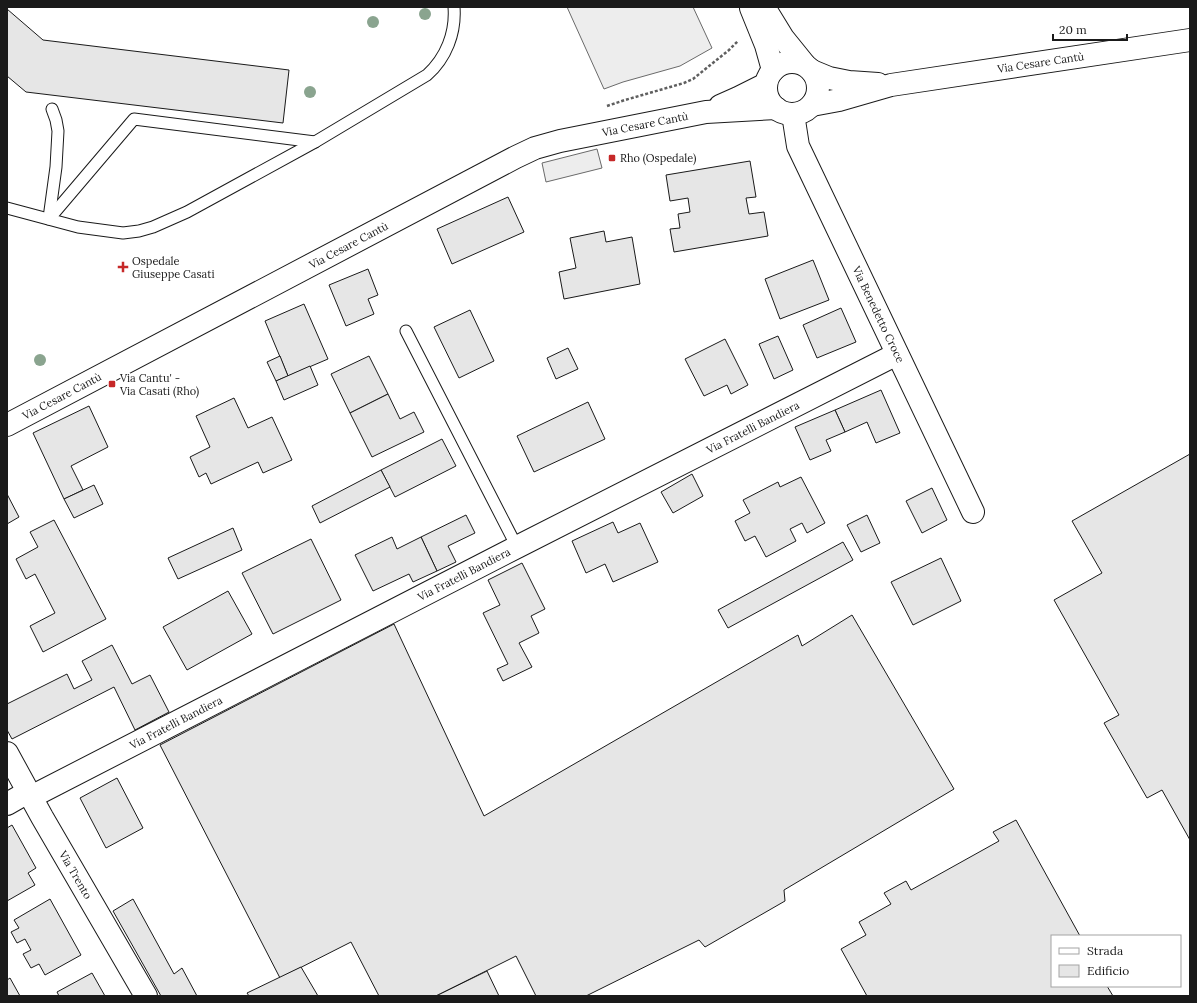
<svg xmlns="http://www.w3.org/2000/svg" width="1197" height="1003" font-family="Lora,serif">
  <style>
    .parking { fill: #ededed; stroke: #6a6a6a }
    .building { fill: #e6e6e6; stroke: #1a1a1a }
    .lines { fill: none; stroke-linecap: round; stroke-linejoin: round }
    .lane-casing { stroke: #1a1a1a; stroke-width: 13 }
    .street-casing { stroke: #1a1a1a; stroke-width: 24 }
    .secondary-casing { stroke: #1a1a1a; stroke-width: 24 }
    .path { stroke: #5f5f5f; stroke-width: 2.5; stroke-dasharray: 3 2; stroke-linecap: butt }
    .lane { stroke: #fff; stroke-width: 11 }
    .street { stroke: #fff; stroke-width: 22 }
    .secondary { stroke: #fff; stroke-width: 22 }
    .tree { fill: #8aa48f }
    .poi-dot { fill: #c62828; stroke: #fff; stroke-width: 1.5 }
    .labels { text-anchor: middle; stroke-width: 3; stroke-linejoin: round; paint-order: stroke }
    .street-label { font-size: 11px; fill: #1a1a1a; stroke: #fff }
    .poi-label { font-size: 11px; fill: #1a1a1a; stroke: #fff; text-anchor: start }
  </style>
  <rect width="100%" height="100%" fill="#fff"/>
  <g class="parking">
    <polygon points="567,7 693,7 712,48 680,66 623,82 604,89"/>
    <polygon points="597,149 602,168 546,182 542,163"/>
  </g>
  <g class="building">
    <polygon points="7,9 43,40 289,70 283,123 26,92 7,76"/>
    <polygon points="750,161 756,197 746,198 749,214 764,212 768,236 674,252 670,229 680,228 678,214 690,212 688,198 670,201 666,175"/>
    <polygon points="508,197 524,232 452,264 437,229"/>
    <polygon points="604,231 606,242 632,237 640,284 564,299 559,272 576,268 570,238"/>
    <polygon points="813,260 829,300 780,319 765,279"/>
    <polygon points="368,269 378,295 368,299 374,314 346,326 329,285"/>
    <polygon points="304,304 328,359 288,376 265,321"/>
    <polygon points="841,308 856,342 817,358 803,325"/>
    <polygon points="470,310 494,361 459,378 434,327"/>
    <polygon points="778,336 793,370 774,379 759,344"/>
    <polygon points="725,339 748,385 731,394 727,385 704,396 685,359"/>
    <polygon points="568,348 578,369 556,379 547,358"/>
    <polygon points="280,356 288,376 276,381 267,362"/>
    <polygon points="369,356 388,394 350,413 331,374"/>
    <polygon points="310,366 318,385 284,400 276,381"/>
    <polygon points="881,390 900,433 876,443 867,422 845,432 835,410"/>
    <polygon points="388,394 400,419 414,412 424,432 372,457 350,413"/>
    <polygon points="234,398 248,428 272,417 292,460 263,473 258,462 211,484 206,473 199,477 190,457 210,447 196,416"/>
    <polygon points="588,402 605,439 534,472 517,436"/>
    <polygon points="89,406 108,447 71,466 83,490 64,499 33,433"/>
    <polygon points="835,410 845,432 826,440 831,451 810,460 795,427"/>
    <polygon points="442,439 456,466 395,497 381,470"/>
    <polygon points="1190,454 1190,840 1162,790 1147,798 1104,723 1119,715 1054,600 1102,573 1072,521"/>
    <polygon points="381,470 390,487 320,523 312,506"/>
    <polygon points="692,474 703,496 673,513 661,492"/>
    <polygon points="801,477 825,523 807,533 802,523 790,529 796,541 766,557 755,536 745,541 735,521 750,513 743,500 778,482 780,487"/>
    <polygon points="94,485 103,504 74,518 64,499"/>
    <polygon points="932,488 947,520 922,533 906,501"/>
    <polygon points="7,494 19,517 7,524"/>
    <polygon points="466,515 475,533 448,546 456,562 437,571 421,537"/>
    <polygon points="867,515 880,543 861,552 847,525"/>
    <polygon points="54,520 106,619 43,652 30,626 55,613 35,574 26,579 16,559 38,547 30,532"/>
    <polygon points="613,522 618,533 640,523 658,562 613,582 605,564 586,573 572,541"/>
    <polygon points="233,528 242,550 178,579 168,558"/>
    <polygon points="392,537 397,549 421,537 437,571 413,582 409,574 373,591 355,555"/>
    <polygon points="311,539 341,600 273,634 242,573"/>
    <polygon points="843,542 853,560 728,628 718,610"/>
    <polygon points="941,558 961,601 913,625 891,582"/>
    <polygon points="522,563 545,609 531,616 539,633 519,643 532,667 503,681 497,669 508,664 483,613 500,605 488,580"/>
    <polygon points="228,591 252,634 187,670 163,627"/>
    <polygon points="852,615 954,789 784,890 785,901 705,947 699,940 586,996 536,996 516,956 436,996 379,996 351,942 280,978 160,745 394,624 484,816 798,635 802,646"/>
    <polygon points="112,645 132,684 150,675 169,712 135,730 114,687 12,739 7,730 7,704 67,674 74,689 92,680 82,661"/>
    <polygon points="117,778 143,828 106,848 80,798"/>
    <polygon points="1016,820 1080,936 1052,936 1052,986 1107,986 1113,996 867,996 841,949 866,935 859,922 891,904 884,893 906,881 911,890 999,841 993,832"/>
    <polygon points="12,825 36,868 28,873 35,885 7,901 7,828"/>
    <polygon points="50,899 81,955 45,975 39,964 31,968 23,954 31,950 25,939 17,943 11,932 19,928 14,920"/>
    <polygon points="133,899 174,974 182,968 197,996 161,996 113,911"/>
    <polygon points="301,967 318,996 249,996 247,993"/>
    <polygon points="487,971 499,996 436,996"/>
    <polygon points="92,973 105,996 59,996 57,992"/>
    <polygon points="10,978 20,996 7,996 7,980"/>
  </g>
  <g class="lines">
    <g class="lane-casing">
      <g id="lane">
        <path d="M7 208 78 227 123 233 139 231 153 227 187 212 315 142 427 75C446 58 456 33 454 7"/>
        <polyline points="49,218 56,167 58,131 56,120 52,109"/>
        <polyline points="49,219 134,119 315,142"/>
        <polyline points="406,331 517,547"/>
      </g>
    </g>
    <g class="street-casing">
      <g id="street">
        <polyline points="720,106 738,98 766,84"/>
        <path id="s1" d="M793 114 798 146 973 512"/>
        <path id="s2" d="M7 425 516 157 535 148 560 141 706 112 776 108"/>
        <path id="s3" d="M7 753 42 817 146 996"/>
        <path id="s4" d="M31 797 517 547 897 354"/>
        <polyline points="7,804 28,792"/>
      </g>
    </g>
    <g class="secondary-casing">
      <g id="secondary">
        <polyline points="764,7 783,38 804,64"/>
        <polyline points="751,8 766,45 773,70"/>
        <circle cx="792" cy="88" r="26"/>
        <polyline points="812,71 829,78 849,82 878,84"/>
        <path id="s5" d="M812 105 839 100 891 85 1190 40"/>
      </g>
    </g>
    <polyline class="path" points="607,106 625,100 684,83 693,79 729,50 738,41"/>
    <use href="#lane" class="lane"/>
    <use href="#street" class="street"/>
    <use href="#secondary" class="secondary"/>
  </g>
  <g class="tree">
    <circle cx="425" cy="14" r="6"/>
    <circle cx="373" cy="22" r="6"/>
    <circle cx="310" cy="92" r="6"/>
    <circle cx="40" cy="360" r="6"/>
  </g>
  <g class="poi-dot">
    <rect x="608" y="154" width="8" height="8" rx="2"/>
    <path d="M121 261h4v4h4v4h-4v4h-4v-4h-4v-4h4z"/>
    <rect x="108" y="380" width="8" height="8" rx="2"/>
  </g>
  <g class="labels">
    <g class="street-label">
      <text dy="4" stroke="none"><textPath href="#s5" startOffset="233">Via Cesare Cantù</textPath></text>
      <text dy="4" stroke="none"><textPath href="#s2" startOffset="709">Via Cesare Cantù</textPath></text>
      <text dy="4" stroke="none"><textPath href="#s2" startOffset="386">Via Cesare Cantù</textPath></text>
      <text dy="4" stroke="none"><textPath href="#s1" startOffset="219">Via Benedetto Croce</textPath></text>
      <text dy="4" stroke="none"><textPath href="#s2" startOffset="62">Via Cesare Cantù</textPath></text>
      <text dy="4" stroke="none"><textPath href="#s4" startOffset="811">Via Fratelli Bandiera</textPath></text>
      <text dy="4" stroke="none"><textPath href="#s4" startOffset="487">Via Fratelli Bandiera</textPath></text>
      <text dy="4" stroke="none"><textPath href="#s4" startOffset="163">Via Fratelli Bandiera</textPath></text>
      <text dy="4" stroke="none"><textPath href="#s3" startOffset="140">Via Trento</textPath></text>
    </g>
    <g class="poi-label">
      <text x="620" y="162">Rho (Ospedale)</text>
      <text x="132" y="265">Ospedale<tspan x="132" dy="13">Giuseppe Casati</tspan></text>
      <text x="120" y="382">Via Cantu' -<tspan x="120" dy="13">Via Casati (Rho)</tspan></text>
    </g>
  </g>
  <rect width="1197" height="1003" fill="none" stroke="#1a1a1a" stroke-width="16"/>
  <rect x="1051" y="935" width="130" height="52" fill="#ffffff" stroke="#a3a3a3"/>
  <rect x="1059" y="948" width="20" height="6" fill="#ffffff" stroke="#a3a3a3"/>
  <text x="1087" y="955" font-size="12" fill="#1a1a1a">Strada</text>
  <rect x="1059" y="965" width="20" height="12" fill="#e6e6e6" stroke="#a3a3a3"/>
  <text x="1087" y="975" font-size="12" fill="#1a1a1a">Edificio</text>
  <path d="M1053 34v6h74v-6" fill="none" stroke="#1a1a1a" stroke-width="2"/>
  <text x="1059" y="34" font-size="12" fill="#1a1a1a" stroke="#ffffff" stroke-width="3" paint-order="stroke">20 m</text>
</svg>
